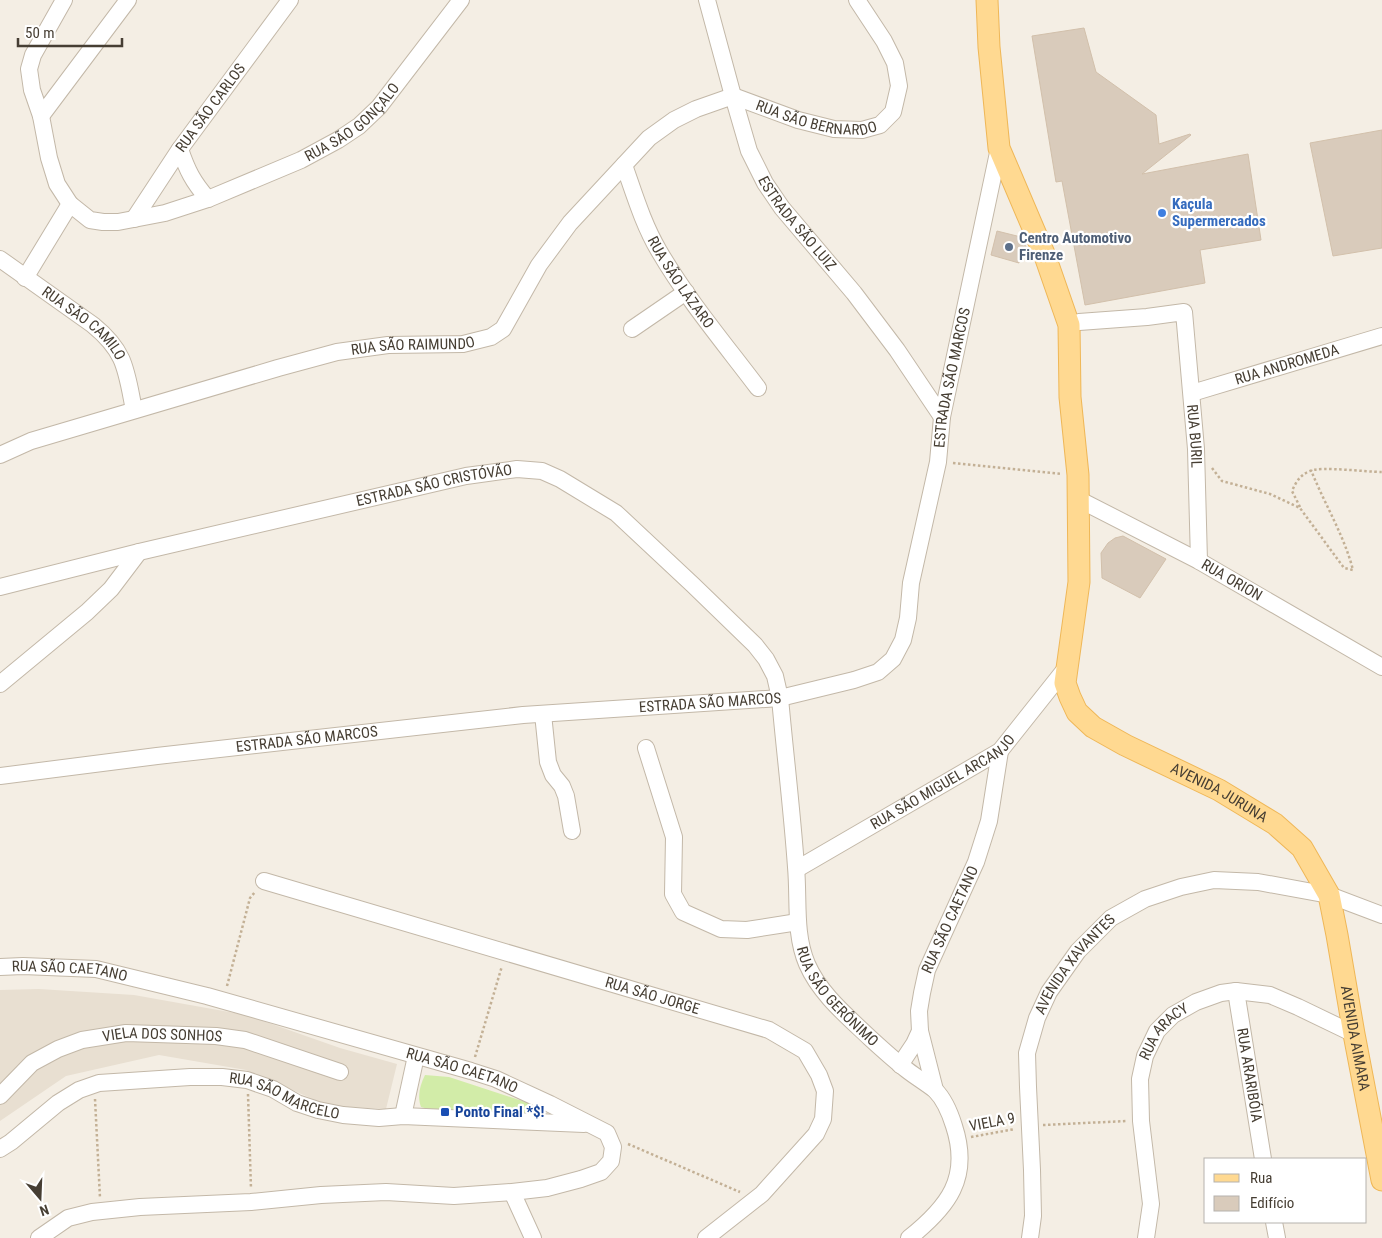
<svg xmlns="http://www.w3.org/2000/svg" width="1382" height="1238" font-family="'Roboto Condensed',sans-serif">
  <style>
    .residential { fill: #e8dfd1 }
    .green { fill: #d2eca8 }
    .building { fill: #d9cbbb; stroke: #d2c0ab }
    .lines { fill: none; stroke-linecap: round; stroke-linejoin: round }
    .minor-casing { stroke: #c3b8a8; stroke-width: 18 }
    .major-casing { stroke: #efb757; stroke-width: 23 }
    .path { stroke: #c3b095; stroke-width: 2.5; stroke-dasharray: 2.5 2.5; stroke-linecap: butt }
    .minor { stroke: #fff; stroke-width: 16 }
    .major { stroke: #ffd991; stroke-width: 21 }
    .shop-dot { fill: #3f7fe0; stroke: #fff; stroke-width: 2 }
    .service-dot { fill: #5c6f8a; stroke: #fff; stroke-width: 2 }
    .transit-dot { fill: #1a4fb4; stroke: #fff; stroke-width: 2 }
    .labels { text-anchor: middle; stroke-width: 4.5; stroke-linejoin: round; paint-order: stroke }
    .street-label { font-size: 15px; fill: #463e33; stroke: #fff }
    .shop-label { font-size: 15px; font-weight: bold; fill: #366cbe; stroke: #fff; text-anchor: start }
    .service-label { font-size: 15px; font-weight: bold; fill: #4e5e75; stroke: #fff; text-anchor: start }
    .transit-label { font-size: 15px; font-weight: bold; fill: #164399; stroke: #fff; text-anchor: start }
  </style>
  <rect width="100%" height="100%" fill="#f4eee4"/>
  <polygon class="residential" points="39,989 134,995 246,1015 340,1048 397,1064 386,1109 329,1106 246,1070 159,1055 66,1076 0,1121 0,990"/>
  <path class="green" d="M425 1075 449 1077 538 1106 535 1112 509 1116 439 1112 421 1107C417 1096 420 1085 425 1075Z"/>
  <g class="building">
    <polygon points="1084,28 1096,72 1156,115 1159,144 1190,134 1191,135 1142,174 1248,154 1261,240 1200,250 1205,283 1085,305 1062,181 1056,182 1032,36"/>
    <polygon points="1382,130 1382,248 1333,256 1310,143"/>
    <polygon points="997,231 1021,237 1031,257 1020,256 1019,263 991,255"/>
    <polygon points="1123,536 1166,559 1140,598 1102,578 1101,553 1108,543 1115,538"/>
  </g>
  <g class="lines">
    <g class="minor-casing">
      <g id="minor">
        <path id="s1" d="M64 0 33 55 29 69 32 90 41 116 49 158 57 184 70 204 90 220 103 222H118L165 213 208 199 301 160 338 140 359 126 379 107 461 0"/>
        <path id="s2" d="M707 0 733 96 749 151 765 183 782 208 854 293 897 350 942 417"/>
        <polyline points="41,116 128,0"/>
        <path d="M180 149C187 170 193 182 208 199"/>
        <path id="s3" d="M624 165C634 193 643 224 659 251 687 299 724 343 758 388"/>
        <path id="s4" d="M134 219 180 149 290 0"/>
        <path id="s5" d="M0 259 93 325C126 352 126 370 134 410"/>
        <polyline points="25,278 70,204"/>
        <path id="s6" d="M1079 322 1147 317 1184 312 1196 449 1199 561"/>
        <polyline points="632,329 686,292"/>
        <path id="s7" d="M1192 393 1382 336"/>
        <path id="s8" d="M0 455 31 441 278 368 337 352 388 345 463 344 491 337 503 329 539 265 570 223 649 138 674 120 696 109 733 96 798 120 834 129 862 130 880 125 893 112 899 86 895 63 884 41 857 0"/>
        <path id="s9" d="M1078 499 1199 561 1382 667"/>
        <path id="s10" d="M0 587 139 552 466 476 517 469 542 471 560 479 616 513 693 585 755 645 766 659 775 676 780 698C785 754 792 810 796 867 799 900 794 933 807 964 820 994 847 1016 870 1038 882 1049 894 1060 907 1070 916 1077 926 1083 935 1090 945 1100 950 1113 954 1126 971 1178 948 1207 909 1238"/>
        <polyline points="0,684 87,612 111,589 139,552"/>
        <polyline points="543,714 548,762 553,775 562,786 566,796 572,831"/>
        <polyline points="646,748 674,837 673,894 683,912 721,929 747,930 798,922"/>
        <path id="s11" d="M0 776 157 756 523 715 780 698 854 680 878 672 893 659 903 640 908 618 911 583 938 462 942 417 999 148"/>
        <path id="s12" d="M797 869 1000 751 1066 668"/>
        <path id="s13" d="M264 881 769 1030 805 1051 819 1075 825 1091 823 1119 816 1134 762 1194 706 1238"/>
        <path id="s14" d="M0 967 23 966 96 969 207 996 471 1071 496 1079 550 1104 607 1133 613 1147 611 1161 601 1172 581 1179 547 1188 512 1192 454 1196 386 1192 321 1195 251 1202 140 1207 92 1212 68 1218 39 1238"/>
        <path id="s15" d="M1236 991 1263 1159"/>
        <polyline points="900,1065 914,1044 920,1031"/>
        <path id="s16" d="M935 1090 920 1031 919 1011 922 993 927 970 976 862 989 821 1000 751"/>
        <path id="s17" d="M0 1096 32 1063 58 1049 82 1040 126 1033 216 1036 245 1040 340 1072"/>
        <polyline points="403,1116 416,1056"/>
        <path id="s18" d="M0 1149 11 1142 58 1103 79 1090 99 1083 190 1077H222L247 1080 273 1089 297 1103 318 1110 343 1115 379 1118 403 1116 584 1124"/>
        <polyline points="512,1192 533,1238"/>
        <polyline points="1274,1222 1277,1238"/>
        <path id="s19" d="M1030 1238 1033 1216 1032 1170 1028 1087 1027 1053 1037 1018 1049 992 1078 951 1111 918 1145 899 1181 887 1214 880 1258 882 1329 895 1382 915"/>
        <path id="s20" d="M1146 1238 1151 1204 1141 1121 1140 1079 1145 1056 1157 1031 1173 1015 1196 1002 1221 993 1236 991 1270 995 1298 1007 1354 1034"/>
      </g>
    </g>
    <g class="major-casing">
      <g id="major">
        <path id="s21" d="M987 0 989 47 999 148 1045 256 1069 325 1070 397 1078 475 1079 582 1065 683 1070 697 1077 712 1093 727 1125 745 1219 790 1275 824 1302 848 1329 895 1337 935 1354 1034 1382 1180"/>
      </g>
    </g>
    <g class="path">
      <polyline points="953,463 1062,474"/>
      <path d="M1212 468 1222 481 1270 494 1300 508 1344 568 1353 570C1344 535 1324 503 1311 470"/>
      <path d="M1300 507 1292 491C1296 482 1300 475 1310 471 1320 466 1367 472 1382 472"/>
      <polyline points="227,986 250,898 255,892"/>
      <polyline points="475,1057 502,966"/>
      <polyline points="248,1094 251,1189"/>
      <polyline points="95,1099 100,1198"/>
      <polyline points="1043,1125 1127,1121"/>
      <polyline points="971,1137 1015,1129"/>
      <polyline points="628,1144 740,1192"/>
    </g>
    <use href="#minor" class="minor"/>
    <use href="#major" class="major"/>
  </g>
  <circle class="shop-dot" cx="1162" cy="213" r="5"/>
  <circle class="service-dot" cx="1009" cy="247" r="5"/>
  <rect class="transit-dot" x="440" y="1107" width="10" height="10" rx="2.5"/>
  <g class="labels">
    <g class="street-label">
      <text dy="5" stroke="none"><textPath href="#s4" startOffset="135">RUA SÃO CARLOS</textPath></text>
      <text dy="5" stroke="none"><textPath href="#s8" startOffset="946">RUA SÃO BERNARDO</textPath></text>
      <text dy="5" stroke="none"><textPath href="#s1" startOffset="532">RUA SÃO GONÇALO</textPath></text>
      <text dy="5" stroke="none"><textPath href="#s2" startOffset="244">ESTRADA SÃO LUIZ</textPath></text>
      <text dy="5" stroke="none"><textPath href="#s3" startOffset="131">RUA SÃO LÁZARO</textPath></text>
      <text dy="5" stroke="none"><textPath href="#s5" startOffset="106">RUA SÃO CAMILO</textPath></text>
      <text dy="5" stroke="none"><textPath href="#s8" startOffset="429">RUA SÃO RAIMUNDO</textPath></text>
      <text dy="5" stroke="none"><textPath href="#s7" startOffset="99">RUA ANDROMEDA</textPath></text>
      <text dy="5" stroke="none"><textPath href="#s11" startOffset="1194">ESTRADA SÃO MARCOS</textPath></text>
      <text dy="5" stroke="none"><textPath href="#s6" startOffset="230">RUA BURIL</textPath></text>
      <text dy="5" stroke="none"><textPath href="#s10" startOffset="446">ESTRADA SÃO CRISTÓVÃO</textPath></text>
      <text dy="5" stroke="none"><textPath href="#s9" startOffset="174">RUA ORION</textPath></text>
      <text dy="5" stroke="none"><textPath href="#s11" startOffset="714">ESTRADA SÃO MARCOS</textPath></text>
      <text dy="5" stroke="none"><textPath href="#s11" startOffset="309">ESTRADA SÃO MARCOS</textPath></text>
      <text dy="5" stroke="none"><textPath href="#s12" startOffset="170">RUA SÃO MIGUEL ARCANJO</textPath></text>
      <text dy="5" stroke="none"><textPath href="#s21" startOffset="894">AVENIDA JURUNA</textPath></text>
      <text dy="5" stroke="none"><textPath href="#s16" startOffset="178">RUA SÃO CAETANO</textPath></text>
      <text dy="5" stroke="none"><textPath href="#s19" startOffset="288">AVENIDA XAVANTES</textPath></text>
      <text dy="5" stroke="none"><textPath href="#s14" startOffset="70">RUA SÃO CAETANO</textPath></text>
      <text dy="5" stroke="none"><textPath href="#s10" startOffset="1204">RUA SÃO GERÔNIMO</textPath></text>
      <text dy="5" stroke="none"><textPath href="#s13" startOffset="405">RUA SÃO JORGE</textPath></text>
      <text dy="5" stroke="none"><textPath href="#s20" startOffset="215">RUA ARACY</textPath></text>
      <text dy="5" stroke="none"><textPath href="#s17" startOffset="182">VIELA DOS SONHOS</textPath></text>
      <text dy="5" stroke="none"><textPath href="#s21" startOffset="1194">AVENIDA AIMARA</textPath></text>
      <text dy="5" stroke="none"><textPath href="#s14" startOffset="476">RUA SÃO CAETANO</textPath></text>
      <text dy="5" stroke="none"><textPath href="#s15" startOffset="85">RUA ARARIBÓIA</textPath></text>
      <text dy="5" stroke="none"><textPath href="#s18" startOffset="309">RUA SÃO MARCELO</textPath></text>
      <text transform="translate(992 1122) rotate(-11)" y="5">VIELA 9</text>
    </g>
    <g class="shop-label">
      <text x="1172" y="209">Kaçula<tspan x="1172" dy="17">Supermercados</tspan></text>
    </g>
    <g class="service-label">
      <text x="1019" y="243">Centro Automotivo<tspan x="1019" dy="17">Firenze</tspan></text>
    </g>
    <g class="transit-label">
      <text x="455" y="1117">Ponto Final *$!</text>
    </g>
  </g>
  <rect x="1204" y="1158" width="162" height="65" fill="#ffffff" stroke="#b5b2ad"/>
  <rect x="1214" y="1174" width="25" height="8" fill="#ffd991" stroke="#b5b2ad"/>
  <text x="1250" y="1183" font-size="15" fill="#463e33">Rua</text>
  <rect x="1214" y="1196" width="25" height="15" fill="#d9cbbb" stroke="#b5b2ad"/>
  <text x="1250" y="1208" font-size="15" fill="#463e33">Edifício</text>
  <g transform="translate(40 1198) rotate(161)" stroke="#ffffff" stroke-width="4" paint-order="stroke">
  <path d="M0-4L9 19L0 12L-9 19Z" fill="#463e33"/>
  <text y="-8" font-size="14" font-weight="bold" text-anchor="middle" fill="#463e33">N</text>
  </g>
  <path d="M18 38v8h104v-8" fill="none" stroke="#463e33" stroke-width="2.5"/>
  <text x="25" y="38" font-size="15" fill="#463e33" stroke="#ffffff" stroke-width="4" paint-order="stroke">50 m</text>
</svg>
